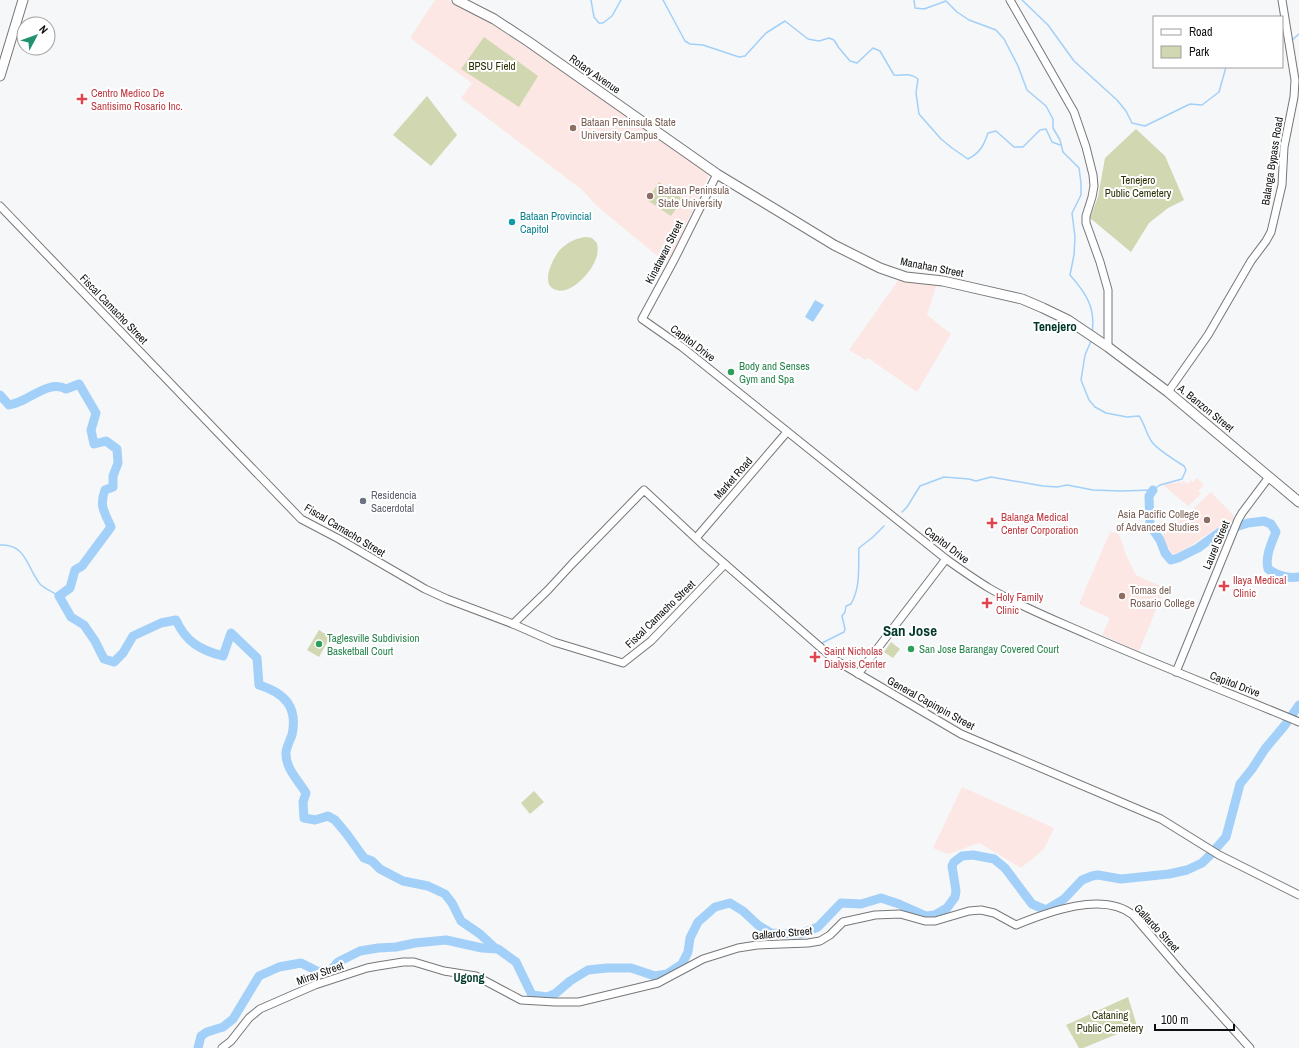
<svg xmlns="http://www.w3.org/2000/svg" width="1299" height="1048" font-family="'Archivo Narrow',sans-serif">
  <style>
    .education { fill: #fde7e4 }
    .green { fill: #d1d7b1 }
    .water { fill: #a2d0f8 }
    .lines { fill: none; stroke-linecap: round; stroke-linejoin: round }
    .stream { stroke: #a2d0f8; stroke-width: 1.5 }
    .river { stroke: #a2d0f8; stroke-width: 9 }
    .minor-casing { stroke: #767779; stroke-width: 9 }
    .major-casing { stroke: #767779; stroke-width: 11 }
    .minor { stroke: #fff; stroke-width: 7 }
    .major { stroke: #fff; stroke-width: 9 }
    .health-dot { fill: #e0444e; stroke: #fff; stroke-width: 1.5 }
    .education-dot { fill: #8d6e63; stroke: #fff; stroke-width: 1.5 }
    .culture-dot { fill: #0f9aa8; stroke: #fff; stroke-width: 1.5 }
    .leisure-dot { fill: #2e9e5b; stroke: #fff; stroke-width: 1.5 }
    .worship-dot { fill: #6b7280; stroke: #fff; stroke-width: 1.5 }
    .labels { text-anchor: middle; stroke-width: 4; stroke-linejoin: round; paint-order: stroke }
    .park-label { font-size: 11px; fill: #2b2f03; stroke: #fff }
    .street-label { font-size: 11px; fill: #0e0f0f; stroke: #fff }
    .health-label { font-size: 11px; fill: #be3a42; stroke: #fff; text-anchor: start }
    .education-label { font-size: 11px; fill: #785e54; stroke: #fff; text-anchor: start }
    .culture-label { font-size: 11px; fill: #0d838f; stroke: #fff; text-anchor: start }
    .leisure-label { font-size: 11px; fill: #27864d; stroke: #fff; text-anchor: start }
    .worship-label { font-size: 11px; fill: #5b616d; stroke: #fff; text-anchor: start }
    .neighbourhood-label { font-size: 12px; font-weight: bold; fill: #013829; stroke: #fff }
    .quarter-label { font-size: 13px; font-weight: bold; fill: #013829; stroke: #fff }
    .district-label { font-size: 15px; font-weight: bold; fill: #013829; stroke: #fff }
  </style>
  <rect width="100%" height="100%" fill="#f6f7f9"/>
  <g class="education">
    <polygon points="435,0 448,0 493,25 619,108 710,173 670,258 661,259 597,206 581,189 461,98 472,83 410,38"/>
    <polygon points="900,278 937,283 927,315 951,334 917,392 868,358 866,360 849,350"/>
    <polygon points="1197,478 1204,485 1198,491 1201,494 1188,506 1163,485 1168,483 1177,483 1179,481 1181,484 1184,481 1187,484 1191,480 1193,482"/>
    <polygon points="1211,492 1234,516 1232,524 1220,526 1187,548 1175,554 1171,553 1163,539 1163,530 1188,516 1191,511"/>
    <polygon points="1110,532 1118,533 1121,540 1126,555 1136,575 1165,588 1140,649 1138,651 1102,635 1110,618 1079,604"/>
    <polygon points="962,787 1054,828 1044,849 1021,868 979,843 948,854 933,848"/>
  </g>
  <g class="green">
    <polygon points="484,37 538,76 519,107 461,69"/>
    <polygon points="427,96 457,135 431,166 393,135"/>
    <polygon points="1136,129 1165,156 1184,200 1168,208 1149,223 1131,252 1090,218 1098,197 1105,158"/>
    <polygon points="659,182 683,199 671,216 647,200"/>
    <path d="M586 237 592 238 597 243C598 250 598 255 595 261 590 274 567 299 552 288 541 280 555 253 563 247 570 241 577 238 586 237Z"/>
    <polygon points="319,630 330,637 319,657 307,650"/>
    <polygon points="891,642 900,649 893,658 884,652"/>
    <polygon points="534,791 544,802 530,814 521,803"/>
    <polygon points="1128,997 1137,1026 1083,1048 1079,1048 1066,1025"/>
  </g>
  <polygon class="water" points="815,300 824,305 813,322 805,317"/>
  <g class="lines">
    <g class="stream">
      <polyline points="591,0 594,17 599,23 603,23 612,16 621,0"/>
      <path d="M663 0 685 41 690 44 703 45 739 57 745 56 766 33 785 21 808 39 819 41 829 38 834 40 839 48 850 61 857 63 873 48 880 51 894 75C903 76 909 72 918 79L916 93 919 114 941 139 952 148 968 159C980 153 984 145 988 133L996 131 1014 147H1023L1040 130 1046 129 1052 142 1060 145"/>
      <path d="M914 0 915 8 924 9 946 1 957 12 969 20 996 30 1004 39 1018 66 1027 90 1046 106 1053 119V128L1060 140 1063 152 1079 168 1081 183V195L1072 213 1075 237 1074 255 1070 275C1086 293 1096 308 1092 333"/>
      <polyline points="1022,0 1048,25 1074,61 1117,100 1126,111 1132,123 1145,126 1190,104 1202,105 1219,92 1226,67"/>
      <polyline points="1292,40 1299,34"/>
      <path d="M902 512 907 507 920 486 944 477 969 479 976 481 991 477 1043 486 1057 487 1067 485 1093 490 1121 491 1153 490 1160 485 1182 479 1186 470 1184 466C1176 461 1157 449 1152 442 1146 434 1145 424 1139 416L1127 417 1106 413 1095 407 1089 400 1081 380 1085 355 1091 341"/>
      <path d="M0 545C26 543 27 568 40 584 45 589 53 592 59 596"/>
      <path d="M822 643 844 632 845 629 842 616 845 612 846 606 851 604C861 586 858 568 859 548L873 537 884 526"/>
    </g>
    <g class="river">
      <path d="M0 395 9 405C13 404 17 403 21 401 35 395 51 381 66 389L79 384 96 413 91 430 94 444 106 441 117 449 118 463 113 476V487L105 490C99 506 104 511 111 527L82 566 75 570 70 588 59 596 71 617 84 625 95 641 104 659 114 662 123 653 133 636 161 623 176 620C186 642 200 650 223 656L231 633 257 658 259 685C285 693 298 707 292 735 290 740 287 746 286 752 285 768 298 780 306 793L303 802 304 818 315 820 328 816 335 820 346 833 364 858 372 861 380 869 403 881 428 886 445 894 452 903 461 921 480 934 495 948"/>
      <path d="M1153 490 1149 496 1150 525 1160 540 1165 553 1171 560 1178 558 1198 548 1220 532 1248 523 1264 521 1271 524 1276 532C1271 544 1265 557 1268 569 1277 575 1288 579 1299 577"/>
      <polyline points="198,1048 201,1036 207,1032 223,1027 233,1019 259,976 279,967 301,963 317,971 329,972 338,962 360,951 378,948 396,947 415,943 446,940 482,948 498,949 516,962 532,995 547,997 556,993 570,981 588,970 607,968 631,968 655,976 667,974 682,964 688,952 690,938 698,922 715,907 730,903 743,911 758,925 771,933 801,934 818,927 841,903 861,904 881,898 899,904 926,916 935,915 947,908 955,897 956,891 952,866 954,862 962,856 973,855 994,859 1005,868 1032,904 1046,910 1064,899 1082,880 1092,876 1098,875 1121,879 1169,874 1187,870 1202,863 1211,854 1226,837 1240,784 1252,769 1265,749 1285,725 1299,705"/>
    </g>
    <g class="minor-casing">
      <g id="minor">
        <polyline points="1010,0 1074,112 1086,147 1093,175 1094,186 1092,197 1086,216 1086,223 1100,262 1108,290 1108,347"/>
        <path d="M717 174 675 258 642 319 682 347 946 559C960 569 974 579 989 588 1021 607 1057 621 1091 636 1160 666 1230 693 1299 722"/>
        <polyline points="0,206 301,519 339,539 425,589 447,599 513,624 554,642 623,663 651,641 725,564"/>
        <polyline points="1168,392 1208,335 1251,261 1266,241 1271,232 1282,185 1284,147 1294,97 1295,80 1282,0"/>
        <polyline points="696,538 787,432"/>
        <polyline points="513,624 548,590 572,564 644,490 702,544 835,660 961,734 1161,819 1219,855 1299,895"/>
        <polyline points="1176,672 1238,520 1242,513 1269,477"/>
        <polyline points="858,674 946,559"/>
        <path d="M222 1048 231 1041 249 1018 260 1009 315 985 367 968 378 966 403 962H414L444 971 476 976 521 1000 555 1002H579L658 983 703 959 738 948 757 945 808 943 820 941 830 935 843 922 875 915 900 914 925 921H935L969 911 981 910 994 913 1016 925C1048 912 1103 891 1133 915L1181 971 1250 1048"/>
      </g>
    </g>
    <g class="major-casing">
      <g id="major">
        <polyline points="457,0 494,19 529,42 717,174 834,245 880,268 906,277 943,281 1022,299 1043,308 1068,320 1108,347 1168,392 1299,502"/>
        <polyline points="0,76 23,0"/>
      </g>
    </g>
    <use href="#minor" class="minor"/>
    <use href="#major" class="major"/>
  </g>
  <g class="health-dot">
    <path d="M80 93h4v4h4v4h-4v4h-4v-4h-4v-4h4z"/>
    <path d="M990 517h4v4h4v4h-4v4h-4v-4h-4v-4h4z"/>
    <path d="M1222 580h4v4h4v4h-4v4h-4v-4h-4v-4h4z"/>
    <path d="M985 597h4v4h4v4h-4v4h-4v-4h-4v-4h4z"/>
    <path d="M813 651h4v4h4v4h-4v4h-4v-4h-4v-4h4z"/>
  </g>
  <g class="education-dot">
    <circle cx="573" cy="128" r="4"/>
    <circle cx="650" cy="196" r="4"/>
    <circle cx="1207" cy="520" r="4"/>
    <circle cx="1122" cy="596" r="4"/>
  </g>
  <circle class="culture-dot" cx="512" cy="222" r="4"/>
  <g class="leisure-dot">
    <circle cx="731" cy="372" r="4"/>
    <circle cx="319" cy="644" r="4"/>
    <circle cx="911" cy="649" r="4"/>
  </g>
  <circle class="worship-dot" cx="363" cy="501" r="4"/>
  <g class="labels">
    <g class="park-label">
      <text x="492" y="70">BPSU Field</text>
      <text x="1138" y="184">Tenejero<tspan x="1138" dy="13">Public Cemetery</tspan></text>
      <text x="1110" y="1019">Cataning<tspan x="1110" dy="13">Public Cemetery</tspan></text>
    </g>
    <g class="street-label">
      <text transform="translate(595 74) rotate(35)" y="4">Rotary Avenue</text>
      <text transform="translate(1272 161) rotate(-81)" y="4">Balanga Bypass Road</text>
      <text transform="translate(664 252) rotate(-63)" y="4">Kinatawan Street</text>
      <text transform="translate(932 267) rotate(11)" y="4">Manahan Street</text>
      <text transform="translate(114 309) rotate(46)" y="4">Fiscal Camacho Street</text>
      <text transform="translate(693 343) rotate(37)" y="4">Capitol Drive</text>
      <text transform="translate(1206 408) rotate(39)" y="4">A. Banzon Street</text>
      <text transform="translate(733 478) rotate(-49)" y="4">Market Road</text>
      <text transform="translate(345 530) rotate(31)" y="4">Fiscal Camacho Street</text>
      <text transform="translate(947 545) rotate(37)" y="4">Capitol Drive</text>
      <text transform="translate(1216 545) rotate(-67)" y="4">Laurel Street</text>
      <text transform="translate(660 614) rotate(-44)" y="4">Fiscal Camacho Street</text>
      <text transform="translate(1235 684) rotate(21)" y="4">Capitol Drive</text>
      <text transform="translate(931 703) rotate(29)" y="4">General Capinpin Street</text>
      <text transform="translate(1157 928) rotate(47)" y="4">Gallardo Street</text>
      <text transform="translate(782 933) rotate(-5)" y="4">Gallardo Street</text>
      <text transform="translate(320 973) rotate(-20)" y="4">Miray Street</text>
    </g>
    <g class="health-label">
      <text x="91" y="97">Centro Medico De<tspan x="91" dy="13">Santisimo Rosario Inc.</tspan></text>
      <text x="1001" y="521">Balanga Medical<tspan x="1001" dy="13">Center Corporation</tspan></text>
      <text x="1233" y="584">Ilaya Medical<tspan x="1233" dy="13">Clinic</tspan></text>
      <text x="996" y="601">Holy Family<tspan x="996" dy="13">Clinic</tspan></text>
      <text x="824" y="655">Saint Nicholas<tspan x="824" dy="13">Dialysis Center</tspan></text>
    </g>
    <g class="education-label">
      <text x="581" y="126">Bataan Peninsula State<tspan x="581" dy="13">University Campus</tspan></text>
      <text x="658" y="194">Bataan Peninsula<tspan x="658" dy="13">State University</tspan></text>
      <text x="1199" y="518" text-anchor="end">Asia Pacific College<tspan x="1199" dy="13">of Advanced Studies</tspan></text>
      <text x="1130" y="594">Tomas del<tspan x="1130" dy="13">Rosario College</tspan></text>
    </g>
    <g class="culture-label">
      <text x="520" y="220">Bataan Provincial<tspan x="520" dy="13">Capitol</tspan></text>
    </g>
    <g class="leisure-label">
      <text x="739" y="370">Body and Senses<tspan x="739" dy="13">Gym and Spa</tspan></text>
      <text x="327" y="642">Taglesville Subdivision<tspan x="327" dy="13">Basketball Court</tspan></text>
      <text x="919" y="653">San Jose Barangay Covered Court</text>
    </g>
    <g class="worship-label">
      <text x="371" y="499">Residencia<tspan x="371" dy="13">Sacerdotal</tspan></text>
    </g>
    <g class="neighbourhood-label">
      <text x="469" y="982">Ugong</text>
    </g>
    <g class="quarter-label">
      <text x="1055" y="331">Tenejero</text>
    </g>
    <g class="district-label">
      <text x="910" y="636">San Jose</text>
    </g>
  </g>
  <rect x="1153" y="16" width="130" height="52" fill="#ffffff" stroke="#9f9f9f"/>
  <rect x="1161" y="29" width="20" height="6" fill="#ffffff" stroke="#9f9f9f"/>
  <text x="1189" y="36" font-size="12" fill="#0e0f0f">Road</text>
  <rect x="1161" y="46" width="20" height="12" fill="#d1d7b1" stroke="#9f9f9f"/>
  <text x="1189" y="56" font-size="12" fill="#0e0f0f">Park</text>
  <g transform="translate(36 36) rotate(49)"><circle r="19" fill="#ffffff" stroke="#9f9f9f"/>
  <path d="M0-3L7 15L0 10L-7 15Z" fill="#229171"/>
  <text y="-6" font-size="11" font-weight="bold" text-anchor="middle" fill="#0e0f0f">N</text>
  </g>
  <path d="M1155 1024v6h79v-6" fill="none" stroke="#0e0f0f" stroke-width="2"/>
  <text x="1161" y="1024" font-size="12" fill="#0e0f0f" stroke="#ffffff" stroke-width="3" paint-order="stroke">100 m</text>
</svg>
